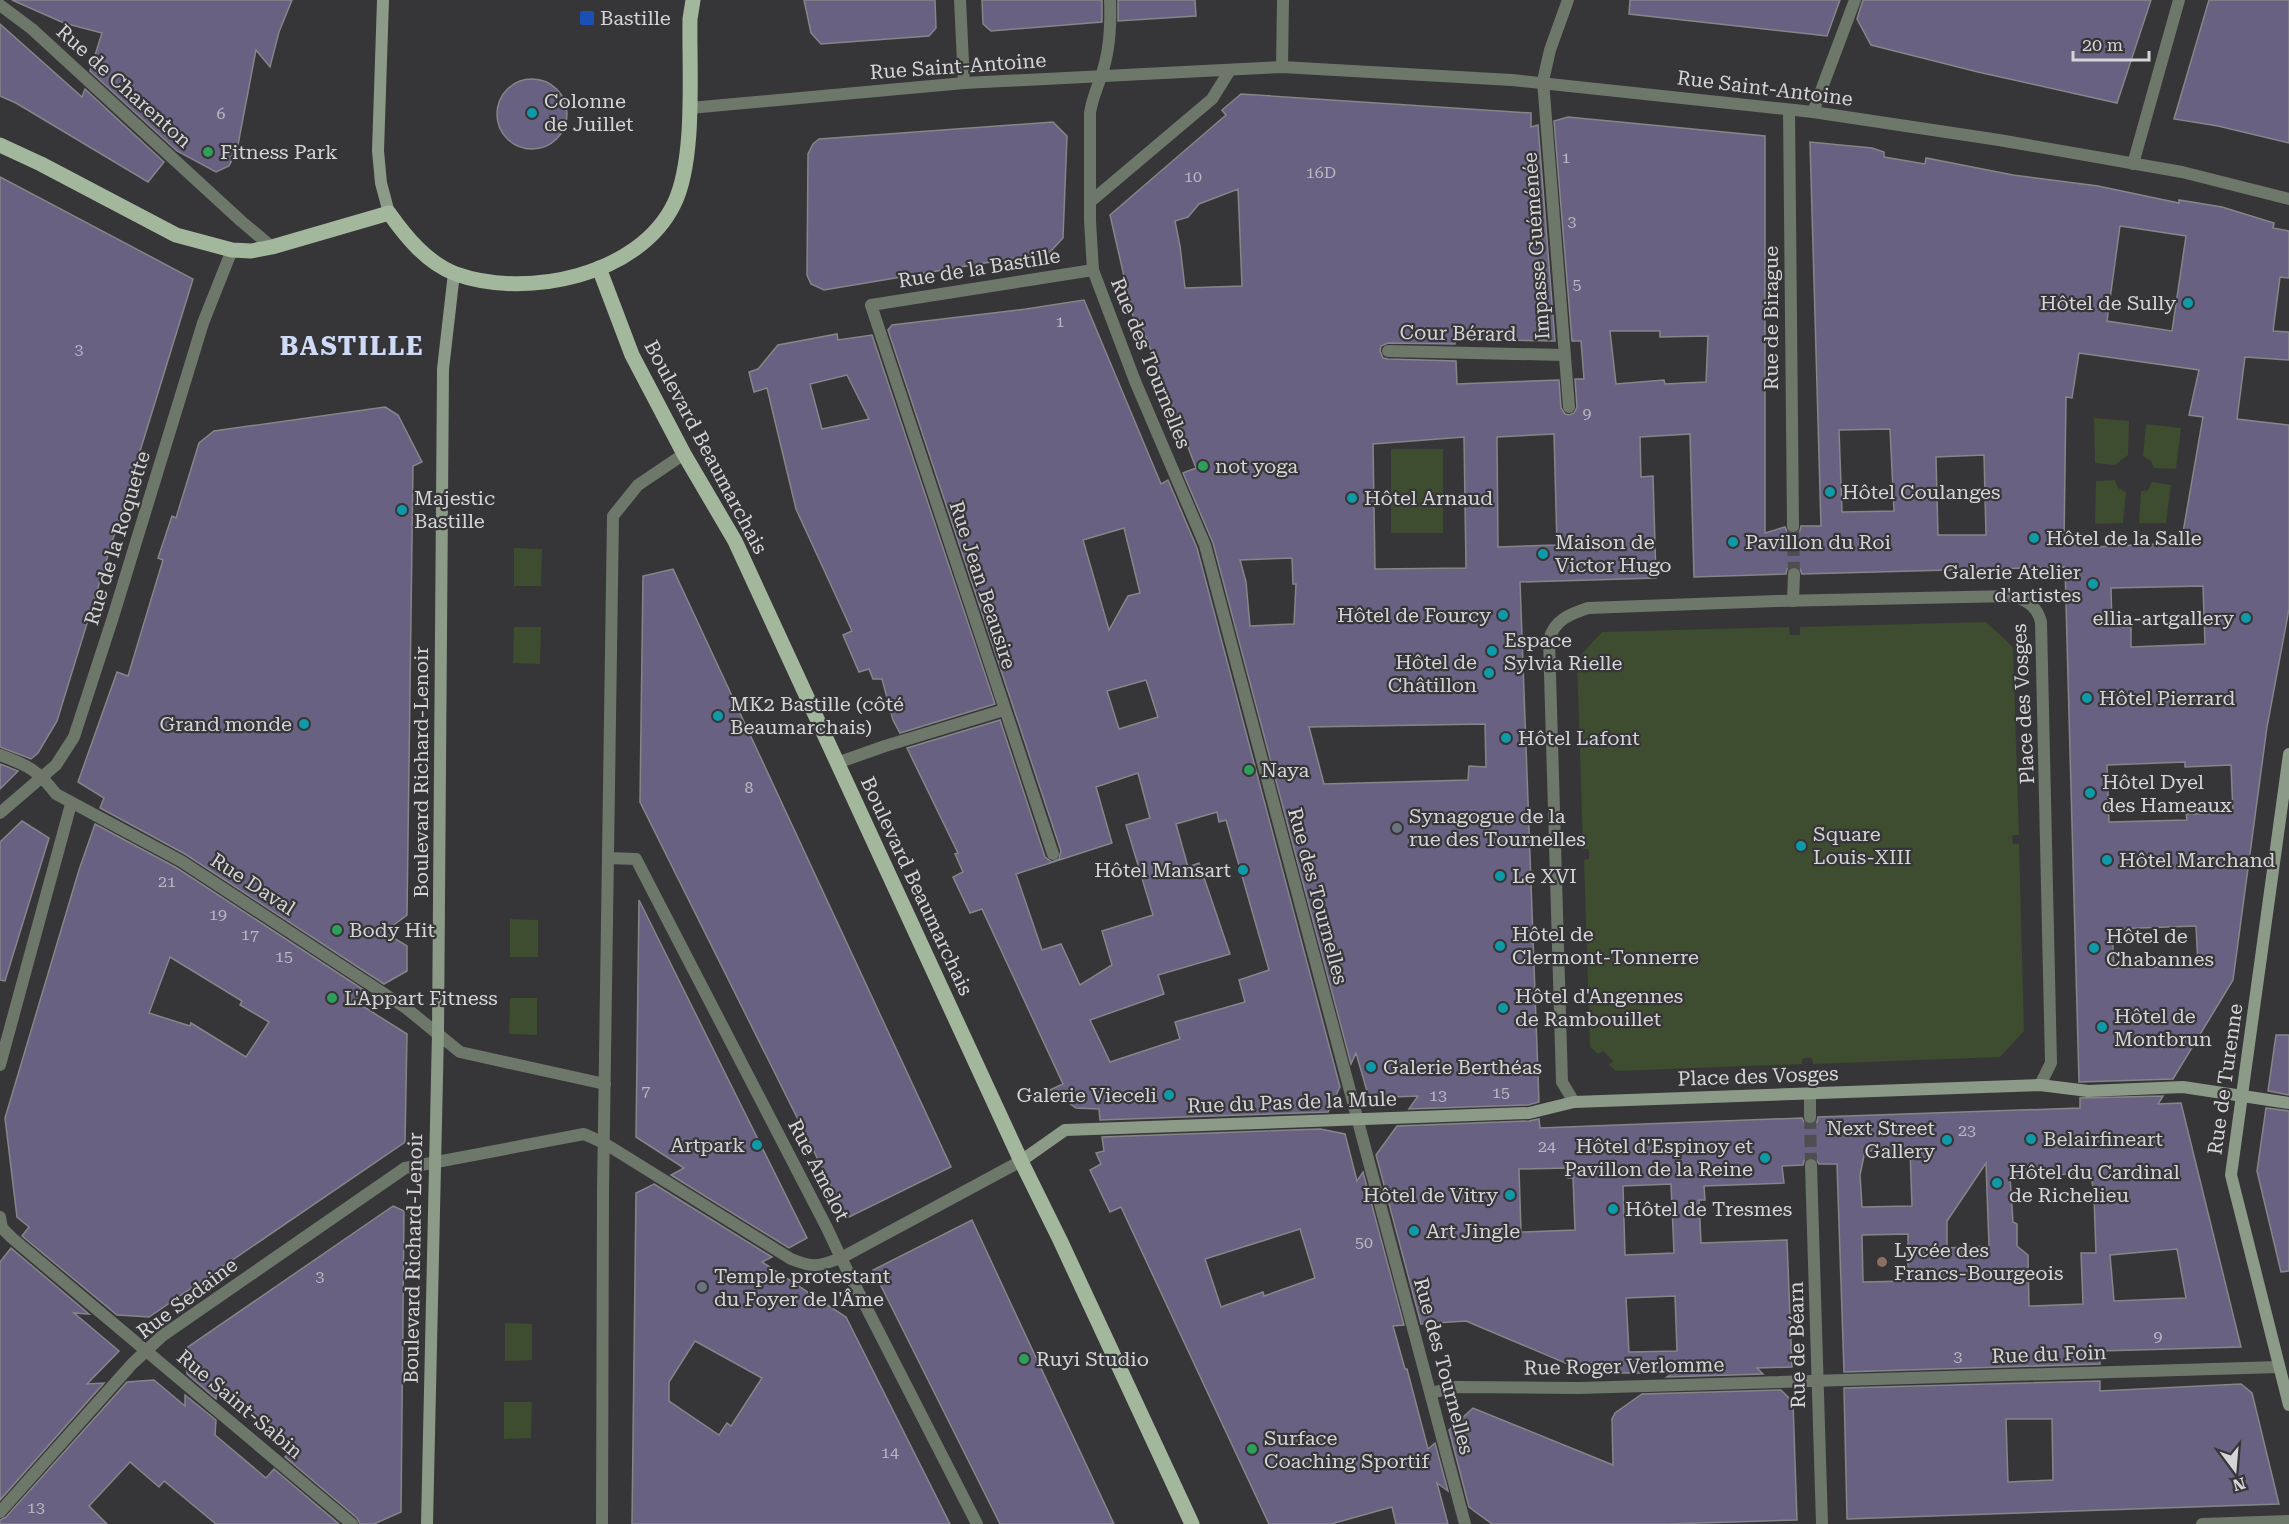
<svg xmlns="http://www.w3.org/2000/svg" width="2289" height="1524" font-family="'Roboto Serif',serif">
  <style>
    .green { fill: #3e4c2f }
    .building { fill: #696181; stroke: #868589; stroke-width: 1.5; fill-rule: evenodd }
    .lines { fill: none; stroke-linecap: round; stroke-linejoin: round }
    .street-tunnel { stroke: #4e4d50; stroke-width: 12; stroke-dasharray: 12 6; stroke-linecap: butt }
    .street { stroke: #6d776a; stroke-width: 12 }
    .secondary { stroke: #8b9b87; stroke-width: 12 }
    .primary { stroke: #a3b79d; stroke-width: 15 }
    .transit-dot { fill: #1a4fb4; stroke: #363538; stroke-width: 2 }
    .culture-dot { fill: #0f9aa8; stroke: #363538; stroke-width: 2 }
    .leisure-dot { fill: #2e9e5b; stroke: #363538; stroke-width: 2 }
    .worship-dot { fill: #6b7280; stroke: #363538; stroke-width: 2 }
    .education-dot { fill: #8d6e63; stroke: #363538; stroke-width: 2 }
    .labels { text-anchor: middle; stroke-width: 4.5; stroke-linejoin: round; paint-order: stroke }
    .number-label { font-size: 16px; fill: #bab8c2 }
    .poi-label { font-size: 20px; fill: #d5d5d7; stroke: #363538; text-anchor: start }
    .street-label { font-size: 20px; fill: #d5d5d7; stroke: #363538 }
    .district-label { font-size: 26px; font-weight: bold; letter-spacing: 1.5px; fill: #cedaf6; stroke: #363538 }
  </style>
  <rect width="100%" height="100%" fill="#363538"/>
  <g class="green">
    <polygon points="2094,418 2129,421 2128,455 2115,465 2095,463"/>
    <polygon points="2146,424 2181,428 2176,469 2154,468 2151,461 2143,456"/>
    <rect x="1391" y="449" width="52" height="84"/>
    <polygon points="2115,480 2118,488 2126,492 2123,523 2095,524 2096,481"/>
    <polygon points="2152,482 2171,485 2166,523 2139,523 2141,491 2148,490"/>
    <polygon points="514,548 542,549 541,586 514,586"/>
    <polygon points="1986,622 2013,647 2019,835 2012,835 2013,844 2019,844 2024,1031 2000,1057 1813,1064 1812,1058 1803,1058 1802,1064 1616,1071 1609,1065 1613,1061 1603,1051 1598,1054 1590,1047 1584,860 1589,859 1589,849 1583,849 1577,659 1602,632 1789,627 1790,635 1800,635 1800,627"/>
    <polygon points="514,627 541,627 540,664 513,663"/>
    <polygon points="510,919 538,920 538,957 510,957"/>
    <polygon points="510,998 537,998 537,1035 509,1034"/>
    <polygon points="505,1323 532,1324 532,1360 505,1361"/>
    <polygon points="504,1402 532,1402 531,1438 504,1439"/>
  </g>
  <g class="building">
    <polygon points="12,0 292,0 279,32 270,67 256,50 237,150 229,166 216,172 177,151 90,71 102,33 64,23"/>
    <polygon points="804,0 935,0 936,28 929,36 821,44 811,33"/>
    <polygon points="982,0 1102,0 1102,22 991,31 983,24"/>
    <polygon points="1118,0 1195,0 1196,16 1118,21"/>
    <polygon points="1630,0 1840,0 1827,36 1629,14"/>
    <polygon points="1863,0 2151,0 2117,103 1978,72 1871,45 1857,19"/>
    <polygon points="2209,0 2289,0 2289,143 2218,126 2174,119"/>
    <polygon points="0,24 82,97 85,89 164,162 148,182 16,103 0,96"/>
    <circle cx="532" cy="114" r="35"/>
    <path d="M1241 94 1531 113V127L1538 125 1555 341 1455 339V344L1388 343 1381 346 1380 351 1383 358 1388 359 1456 361 1457 384 1559 380 1561 408 1565 414 1569 415 1574 413 1577 407 1575 379H1584L1581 341H1572L1554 121 1568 117 1765 136V533L1785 527 1788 533 1794 534 1800 531 1801 526H1821L1810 142 1872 148 1884 152V157L1925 164 1926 158 2013 175 2098 186 2179 203V200L2222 207 2274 223 2273 228 2289 231V278L2280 277 2273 331 2289 332V360L2245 357 2237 419 2289 425V609L2267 727 2233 980 2173 1079 2079 1082 2065 567 1802 574 1799 567 1794 566 1787 569 1786 574 1694 577 1690 434 1640 437 1641 477 1653 476 1656 578 1520 582 1539 1102 1528 1105 1409 1109 1418 1096 1369 1098 1356 1053 1351 1064 1213 543 1183 473 1196 468 1139 319 1134 320 1110 215 1226 115 1222 110ZM1238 189 1242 286 1185 288 1180 246 1175 221 1188 217 1199 204ZM2120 226 2186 236 2172 331 2107 321ZM1610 331H1660V337L1708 336 1706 382 1665 384 1664 380 1616 384ZM2079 353 2199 370 2189 415 2203 417 2182 538 2156 539V544L2092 547 2091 541 2064 542 2066 397 2072 398ZM1890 429 1894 511 1842 512 1839 430ZM1554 434 1557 545 1498 547 1497 437ZM1464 437 1466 568 1375 569 1373 444ZM1984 455 1986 535H1938L1936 457ZM1292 558 1293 584H1296L1294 624 1250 626 1246 582 1240 560ZM2203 586 2205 644 2131 647V627L2112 626 2111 588ZM1485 724 1486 767 1469 766 1468 780 1324 784 1309 727ZM2185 762V767L2231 765 2233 813 2186 814 2187 820 2109 822 2107 765ZM2196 926 2198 966 2114 968 2112 929Z"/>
    <polygon points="1053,122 1067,136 1063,238 1050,252 824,290 811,284 807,275 808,154 813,144 819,139"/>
    <polygon points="0,177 193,279 57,721 38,753 31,759 0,747"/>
    <path d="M1084 300 1161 484 1168 480 1197 548 1340 1087 1328 1112 1100 1120 1099 1109 1076 1108 1050 1090 1063 1084 982 909 970 913 953 877 963 872 955 854 958 853 907 748 1000 720 1045 857 1052 862 1059 859 1061 851 888 330 892 325 1026 309ZM1124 528 1140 593 1128 596 1109 630 1083 540ZM1146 680 1158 717 1119 729 1107 691ZM1138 773 1150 818 1126 825 1153 915 1102 931 1112 965 1080 985 1061 944 1042 950 1016 874 1112 843 1096 787ZM1217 812 1219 822 1226 820 1269 970 1239 980 1245 1002 1175 1022 1180 1039 1110 1062 1090 1020 1164 994 1158 975 1230 954 1199 863 1188 867 1176 824Z"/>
    <path d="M837 334 838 340 872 335 995 704 900 733 893 720 882 679H873L869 669 859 672 843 635 852 631 796 509 767 388 754 392 749 372 758 369 778 345ZM847 375 869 419 822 429 810 384Z"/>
    <polygon points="385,407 398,415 422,462 413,466 407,915 384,932 407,946 407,971 384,984 185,854 100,808 104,798 78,782 117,672 128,676 163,560 158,558 172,516 176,518 199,443 214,431"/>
    <polygon points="673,569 951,1167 847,1218 640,802 643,576"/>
    <polygon points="0,764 18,771 0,789"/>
    <polygon points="22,821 49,838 5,981 0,980 0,842"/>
    <path d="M95 824 177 868 367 992 353 1000 407 1034 405 1142 149 1317 117 1315 22 1236 29 1227 17 1217 5 1118 79 870ZM170 957 242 1001 240 1005 269 1022 246 1057 191 1023 190 1026 149 1013Z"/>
    <polygon points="639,900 807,1238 789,1248 671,1175 684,1168 636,1137"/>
    <polygon points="2276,1035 2289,1035 2289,1095 2268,1091"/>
    <path d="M2163 1096 2158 1104 2181 1103 2241 1347 2100 1351V1364L1844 1372 1837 1164H1819L1815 1158 1810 1157 1804 1161 1803 1165 1782 1166 1784 1183 1704 1186 1705 1200H1699L1701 1243 1787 1240 1792 1367 1757 1368 1763 1374 1667 1377 1673 1373H1589L1466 1321 1421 1324 1376 1155 1397 1126 1529 1121 1539 1119 1540 1128 1802 1118 1805 1124 1811 1125 1817 1122 1818 1117 2080 1108V1098ZM1910 1150 1912 1206 1862 1207 1860 1175 1865 1151ZM1986 1163 1989 1246 1947 1248V1221ZM1567 1168 1568 1178H1573L1575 1230 1521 1232 1519 1169ZM2091 1173 2094 1197 2096 1253H2081L2083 1304 2029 1306 2028 1255 2017 1246V1224L2013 1222 2010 1177ZM1671 1184 1674 1253 1625 1255 1623 1186ZM1908 1234V1281L1863 1282 1862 1235ZM2177 1249 2186 1298 2114 1301 2110 1255ZM1675 1296 1677 1351 1629 1352 1626 1298Z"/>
    <polygon points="2266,1108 2289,1111 2289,1271 2281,1272 2257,1171"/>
    <path d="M1320 1129 1345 1134 1357 1181 1363 1172 1404 1325 1393 1326 1405 1369H1407L1428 1449 1435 1443 1448 1491 1437 1483 1448 1524H1396L1392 1507 1331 1524H1269L1121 1207 1110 1212 1090 1170 1101 1164 1096 1153 1104 1151 1102 1137ZM1300 1229 1315 1278 1264 1296 1263 1292 1221 1307 1205 1259Z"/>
    <path d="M654 1184 772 1257 762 1262 846 1317 950 1524H632L636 1193ZM695 1341 762 1378 731 1426 727 1423 719 1435 669 1401V1382Z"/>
    <polygon points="393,1206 404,1211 401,1512 374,1524 360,1524 357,1518 285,1457 295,1447 217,1383 216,1399 187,1374 188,1347"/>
    <polygon points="972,1220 1011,1304 1114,1524 1000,1524 873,1270"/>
    <polygon points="11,1248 89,1314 74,1313 119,1351 87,1384 104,1383 0,1500 0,1262"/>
    <polygon points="154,1380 185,1406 185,1395 216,1420 215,1435 266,1478 274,1469 339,1524 216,1524 164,1481 159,1487 130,1462 89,1506 107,1524 0,1524 0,1520 6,1517 127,1382"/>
    <path d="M2100 1381V1391L2241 1384 2252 1393 2279 1504 1847 1519 1844 1388ZM2006 1419H2052L2053 1480 2008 1482Z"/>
    <polygon points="1781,1390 1793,1402 1797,1520 1668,1524 1492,1524 1469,1507 1449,1430 1473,1408 1613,1465 1612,1419 1615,1413 1642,1394"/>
  </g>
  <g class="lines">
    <g class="street-tunnel">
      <polyline points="1793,526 1794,574"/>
      <polyline points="1810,1117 1811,1165"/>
    </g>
    <g class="street">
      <polyline points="960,0 964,83"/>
      <path d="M1110 0C1111 25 1110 52 1101 76 1097 89 1092 99 1090 113V221L1093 270 1135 381 1205 545 1465 1524"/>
      <polyline points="1568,0 1550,50 1543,81 1569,407"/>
      <polyline points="0,5 32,29 241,221 272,247"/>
      <polyline points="1282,67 1283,0"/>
      <polyline points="690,108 964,83 1282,67 1512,80 1813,112 1999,140 2182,172 2289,199"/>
      <polyline points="1789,110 1793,526"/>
      <polyline points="1813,112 1855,0"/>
      <polyline points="2133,164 2179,0"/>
      <polyline points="1090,202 1212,99 1230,70"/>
      <polyline points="1388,351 1564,355"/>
      <polyline points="1793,601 1794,574"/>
      <path d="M0 755C27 765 38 770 56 794L181 861 406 1008 460 1052 605 1084"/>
      <polyline points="837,763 885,746 1004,710"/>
      <polyline points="0,813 56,765 74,737 114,614 203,323 232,250"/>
      <polyline points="1053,854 871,305 1093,270"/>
      <polyline points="608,858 636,859 827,1228 841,1258 977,1524"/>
      <polyline points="0,1065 71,804"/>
      <path d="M1574 1102 1562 1082 1549 640C1554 620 1570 614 1588 608L1776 601 2011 596C2027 600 2037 606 2041 622L2051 1063 2040 1085"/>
      <polyline points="1810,1117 1810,1094"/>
      <polyline points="1811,1165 1822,1524"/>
      <polyline points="0,1217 2,1228 12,1238 352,1524"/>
      <polyline points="1431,1393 1455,1387 1579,1388 2279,1367"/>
      <path d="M0 1512 132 1364 162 1336 405 1168 584 1134 604 1143 791 1259C814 1268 817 1267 841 1258L1021 1161"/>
      <polyline points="602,1524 603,1191 613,516 638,485 684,454"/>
      <polyline points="2202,1524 2289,1521"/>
    </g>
    <g class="secondary">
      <polyline points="383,0 378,151 381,183 389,213"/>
      <polyline points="2289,754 2231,1175 2289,1405"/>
      <polyline points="1021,1161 1065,1130 1529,1113 1574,1102 2040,1085 2088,1091 2183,1087 2289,1103"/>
      <polyline points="427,1524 438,1033 443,369 454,273"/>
    </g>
    <g class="primary">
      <path d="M0 145 41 164 176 235 232 250 251 251 272 247 389 213C406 237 427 263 456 274 526 299 639 276 674 204 696 159 689 70 690 19L693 0"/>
      <polyline points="599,268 632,355 684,454 735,541 1021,1161 1060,1240 1192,1524"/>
    </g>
  </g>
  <rect class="transit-dot" x="579" y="10" width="16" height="16" rx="3"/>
  <g class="culture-dot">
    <circle cx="532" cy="113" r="6"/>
    <circle cx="2188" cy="303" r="6"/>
    <circle cx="1830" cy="492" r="6"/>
    <circle cx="1352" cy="498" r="6"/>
    <circle cx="402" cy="510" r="6"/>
    <circle cx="2034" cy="538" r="6"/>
    <circle cx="1733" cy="542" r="6"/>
    <circle cx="1543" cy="554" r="6"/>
    <circle cx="2093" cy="584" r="6"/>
    <circle cx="1503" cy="615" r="6"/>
    <circle cx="2246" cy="618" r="6"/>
    <circle cx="1492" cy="651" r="6"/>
    <circle cx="1489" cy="673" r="6"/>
    <circle cx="2087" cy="698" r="6"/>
    <circle cx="718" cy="716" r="6"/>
    <circle cx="304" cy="724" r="6"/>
    <circle cx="1506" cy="738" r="6"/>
    <circle cx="2090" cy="793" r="6"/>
    <circle cx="1801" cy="846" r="6"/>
    <circle cx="2107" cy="860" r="6"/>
    <circle cx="1243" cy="870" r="6"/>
    <circle cx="1500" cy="876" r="6"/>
    <circle cx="1500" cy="946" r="6"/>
    <circle cx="2094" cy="948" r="6"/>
    <circle cx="1503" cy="1008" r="6"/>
    <circle cx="2102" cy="1027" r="6"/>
    <circle cx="1371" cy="1067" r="6"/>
    <circle cx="1169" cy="1095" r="6"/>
    <circle cx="2031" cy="1139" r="6"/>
    <circle cx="1947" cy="1140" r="6"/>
    <circle cx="757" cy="1145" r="6"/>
    <circle cx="1765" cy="1158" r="6"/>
    <circle cx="1997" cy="1183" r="6"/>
    <circle cx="1510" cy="1195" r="6"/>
    <circle cx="1613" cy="1209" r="6"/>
    <circle cx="1414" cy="1231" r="6"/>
  </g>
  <g class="leisure-dot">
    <circle cx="208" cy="152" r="6"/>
    <circle cx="1203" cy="466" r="6"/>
    <circle cx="1249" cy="770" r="6"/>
    <circle cx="337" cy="930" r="6"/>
    <circle cx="332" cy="998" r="6"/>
    <circle cx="1024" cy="1359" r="6"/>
    <circle cx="1252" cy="1449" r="6"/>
  </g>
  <g class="worship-dot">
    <circle cx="1397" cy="828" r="6"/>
    <circle cx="702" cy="1287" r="6"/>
  </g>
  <circle class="education-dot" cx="1882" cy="1262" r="6"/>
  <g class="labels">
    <g class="number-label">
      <text x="221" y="119">6</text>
      <text x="1566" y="163">1</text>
      <text x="1321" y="178">16D</text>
      <text x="1193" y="182">10</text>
      <text x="1572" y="227">3</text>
      <text x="1577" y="290">5</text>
      <text x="1060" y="327">1</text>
      <text x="79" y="355">3</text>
      <text x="1587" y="419">9</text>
      <text x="749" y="793">8</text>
      <text x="167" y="887">21</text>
      <text x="218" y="920">19</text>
      <text x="250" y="940">17</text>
      <text x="284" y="962">15</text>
      <text x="646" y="1096">7</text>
      <text x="1501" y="1098">15</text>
      <text x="1438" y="1101">13</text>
      <text x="1967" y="1136">23</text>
      <text x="1547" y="1152">24</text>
      <text x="1364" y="1248">50</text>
      <text x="320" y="1282">3</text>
      <text x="2158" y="1342">9</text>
      <text x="1958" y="1362">3</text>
      <text x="890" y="1458">14</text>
      <text x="36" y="1513">13</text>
    </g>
    <g class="poi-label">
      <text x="600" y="25">Bastille</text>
      <text x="544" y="108">Colonne<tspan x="544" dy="23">de Juillet</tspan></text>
      <text x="220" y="159">Fitness Park</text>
      <text x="2176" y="310" text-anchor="end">Hôtel de Sully</text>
      <text x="1215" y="473">not yoga</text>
      <text x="1842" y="499">Hôtel Coulanges</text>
      <text x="414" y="505">Majestic<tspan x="414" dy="23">Bastille</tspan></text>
      <text x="1364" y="505">Hôtel Arnaud</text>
      <text x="2046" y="545">Hôtel de la Salle</text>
      <text x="1555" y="549">Maison de<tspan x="1555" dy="23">Victor Hugo</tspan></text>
      <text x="1745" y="549">Pavillon du Roi</text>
      <text x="2081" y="579" text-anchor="end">Galerie Atelier<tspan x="2081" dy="23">d'artistes</tspan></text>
      <text x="1491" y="622" text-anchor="end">Hôtel de Fourcy</text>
      <text x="2234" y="625" text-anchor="end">ellia-artgallery</text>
      <text x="1504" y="647">Espace<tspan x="1504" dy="23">Sylvia Rielle</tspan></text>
      <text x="1477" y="669" text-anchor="end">Hôtel de<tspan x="1477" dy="23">Châtillon</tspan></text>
      <text x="2099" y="705">Hôtel Pierrard</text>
      <text x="730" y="711">MK2 Bastille (côté<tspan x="730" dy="23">Beaumarchais)</tspan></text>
      <text x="292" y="731" text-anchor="end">Grand monde</text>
      <text x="1518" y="745">Hôtel Lafont</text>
      <text x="1261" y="777">Naya</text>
      <text x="2102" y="789">Hôtel Dyel<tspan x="2102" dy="23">des Hameaux</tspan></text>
      <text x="1409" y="823">Synagogue de la<tspan x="1409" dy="23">rue des Tournelles</tspan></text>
      <text x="1813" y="841">Square<tspan x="1813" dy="23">Louis-XIII</tspan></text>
      <text x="2119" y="867">Hôtel Marchand</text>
      <text x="1231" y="877" text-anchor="end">Hôtel Mansart</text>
      <text x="1512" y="883">Le XVI</text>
      <text x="349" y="937">Body Hit</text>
      <text x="1512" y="941">Hôtel de<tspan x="1512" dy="23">Clermont-Tonnerre</tspan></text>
      <text x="2106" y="943">Hôtel de<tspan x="2106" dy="23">Chabannes</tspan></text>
      <text x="1515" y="1003">Hôtel d'Angennes<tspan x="1515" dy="23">de Rambouillet</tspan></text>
      <text x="344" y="1005">L'Appart Fitness</text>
      <text x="2114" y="1023">Hôtel de<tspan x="2114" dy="23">Montbrun</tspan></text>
      <text x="1383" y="1074">Galerie Berthéas</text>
      <text x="1157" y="1102" text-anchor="end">Galerie Vieceli</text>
      <text x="1935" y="1135" text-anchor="end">Next Street<tspan x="1935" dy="23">Gallery</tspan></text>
      <text x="2043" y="1146">Belairfineart</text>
      <text x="745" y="1152" text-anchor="end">Artpark</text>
      <text x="1753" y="1153" text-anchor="end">Hôtel d'Espinoy et<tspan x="1753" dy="23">Pavillon de la Reine</tspan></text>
      <text x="2009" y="1179">Hôtel du Cardinal<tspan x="2009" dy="23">de Richelieu</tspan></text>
      <text x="1498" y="1202" text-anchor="end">Hôtel de Vitry</text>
      <text x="1625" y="1216">Hôtel de Tresmes</text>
      <text x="1426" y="1238">Art Jingle</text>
      <text x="1894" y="1257">Lycée des<tspan x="1894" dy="23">Francs-Bourgeois</tspan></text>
      <text x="714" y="1283">Temple protestant<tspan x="714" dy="23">du Foyer de l'Âme</tspan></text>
      <text x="1036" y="1366">Ruyi Studio</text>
      <text x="1264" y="1445">Surface<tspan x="1264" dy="23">Coaching Sportif</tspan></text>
    </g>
    <g class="street-label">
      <text transform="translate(958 66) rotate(-4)" y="7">Rue Saint-Antoine</text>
      <text transform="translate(124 86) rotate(42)" y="7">Rue de Charenton</text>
      <text transform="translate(1765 88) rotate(7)" y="7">Rue Saint-Antoine</text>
      <text transform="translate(1536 246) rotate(-94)" y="7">Impasse Guéménée</text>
      <text transform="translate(979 268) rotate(-9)" y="7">Rue de la Bastille</text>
      <text transform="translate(1771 318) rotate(-90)" y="7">Rue de Birague</text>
      <text transform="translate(1458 333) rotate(1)" y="7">Cour Bérard</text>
      <text transform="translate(1151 363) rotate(68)" y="7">Rue des Tournelles</text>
      <text transform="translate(706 447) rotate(62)" y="7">Boulevard Beaumarchais</text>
      <text transform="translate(117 538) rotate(-73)" y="7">Rue de la Roquette</text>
      <text transform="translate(983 585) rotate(72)" y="7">Rue Jean Beausire</text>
      <text transform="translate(2023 704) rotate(-93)" y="7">Place des Vosges</text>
      <text transform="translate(421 772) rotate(-90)" y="7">Boulevard Richard-Lenoir</text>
      <text transform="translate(253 884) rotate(33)" y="7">Rue Daval</text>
      <text transform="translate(917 886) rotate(65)" y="7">Boulevard Beaumarchais</text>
      <text transform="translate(1318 896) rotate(75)" y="7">Rue des Tournelles</text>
      <text transform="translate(1758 1076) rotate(-2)" y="7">Place des Vosges</text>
      <text transform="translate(2225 1079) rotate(-82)" y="7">Rue de Turenne</text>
      <text transform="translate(1292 1102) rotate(-2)" y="7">Rue du Pas de la Mule</text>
      <text transform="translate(819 1170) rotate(63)" y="7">Rue Amelot</text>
      <text transform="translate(413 1258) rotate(-89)" y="7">Boulevard Richard-Lenoir</text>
      <text transform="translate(187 1298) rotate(-37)" y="7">Rue Sedaine</text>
      <text transform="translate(1797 1345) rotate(-91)" y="7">Rue de Béarn</text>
      <text transform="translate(2049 1354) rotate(-2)" y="7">Rue du Foin</text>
      <text transform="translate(1444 1366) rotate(75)" y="7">Rue des Tournelles</text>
      <text transform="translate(1624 1366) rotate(-1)" y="7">Rue Roger Verlomme</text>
      <text transform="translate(240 1404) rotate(40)" y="7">Rue Saint-Sabin</text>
    </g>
    <g class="district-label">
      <text x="352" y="355">BASTILLE</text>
    </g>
  </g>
  <g transform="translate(2235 1470) rotate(164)" stroke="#363538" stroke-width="4.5" paint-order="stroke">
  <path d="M0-4.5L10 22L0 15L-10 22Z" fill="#d5d5d7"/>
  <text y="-9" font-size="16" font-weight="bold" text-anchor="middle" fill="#d5d5d7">N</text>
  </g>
  <path d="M2073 51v9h76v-9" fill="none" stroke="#d5d5d7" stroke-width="3"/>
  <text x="2082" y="51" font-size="18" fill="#d5d5d7" stroke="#363538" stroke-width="4.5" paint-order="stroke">20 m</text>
</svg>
